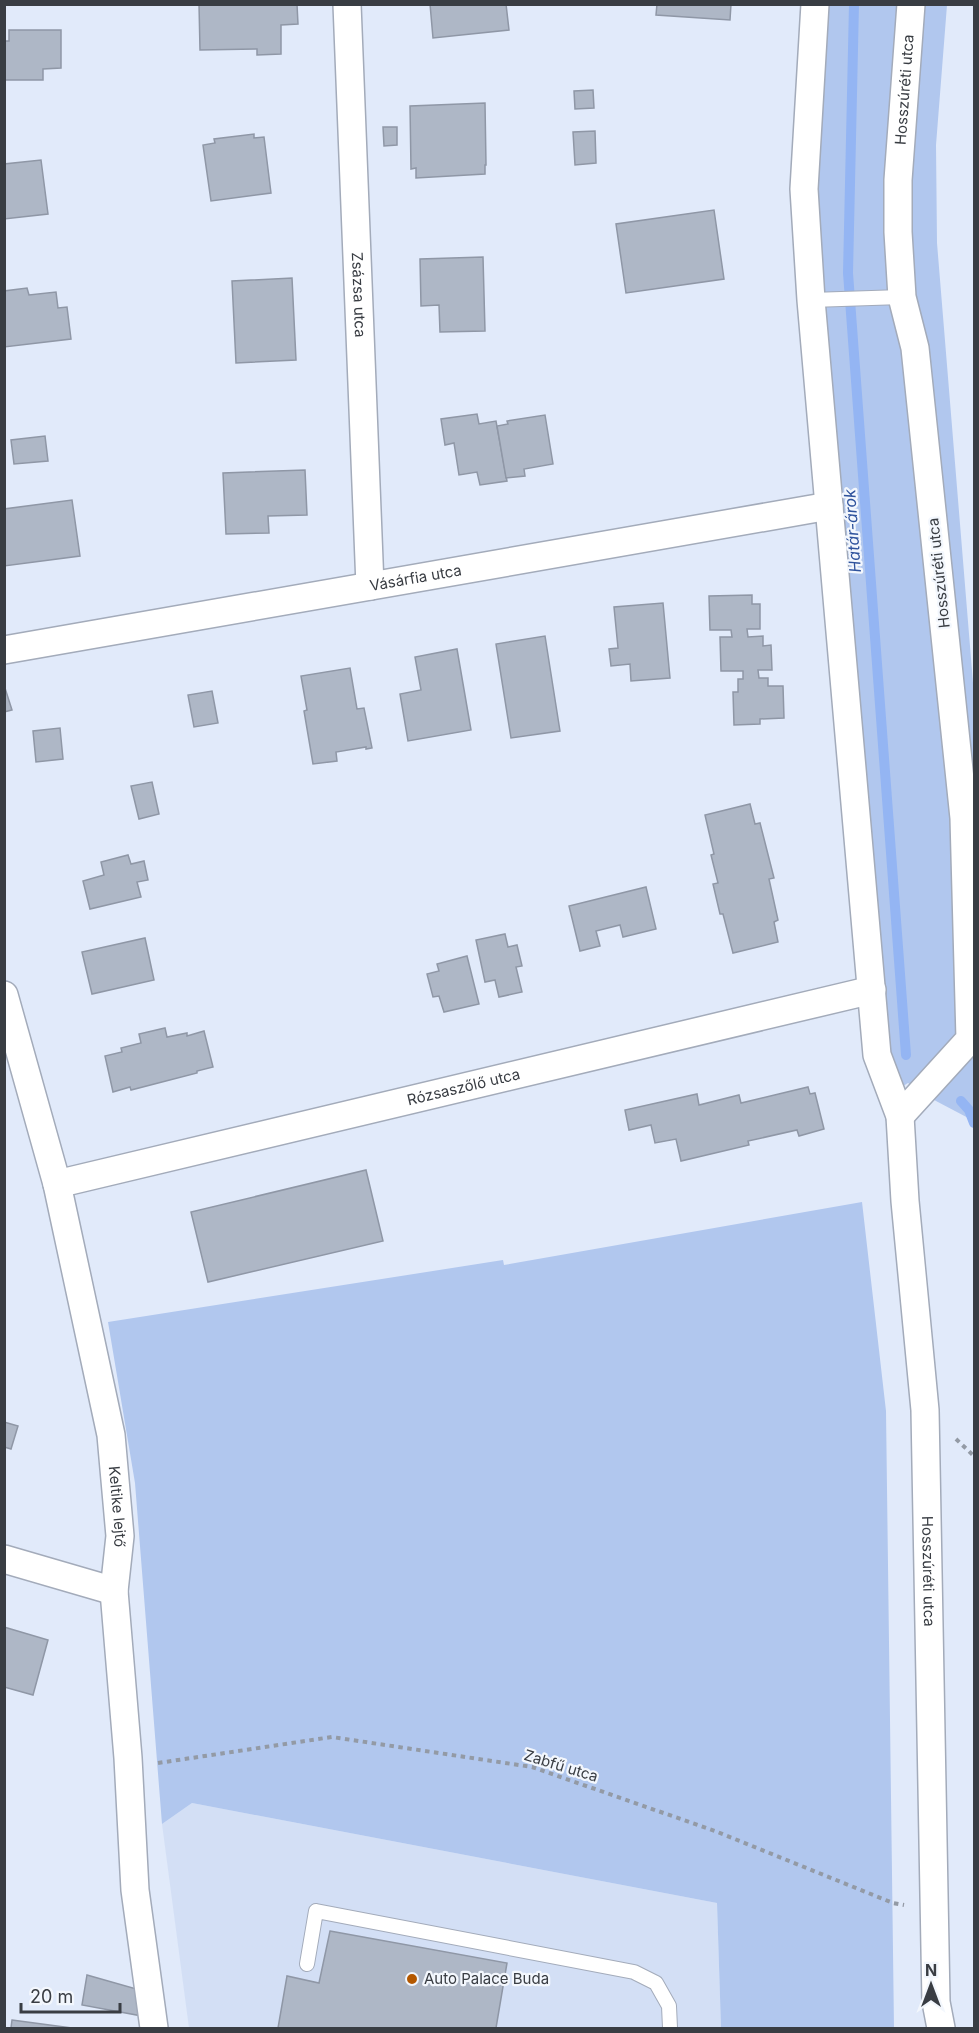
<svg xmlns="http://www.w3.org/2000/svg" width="979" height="2033" font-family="Inter,sans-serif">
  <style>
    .built { fill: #d3dff5 }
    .green { fill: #b1c7ee }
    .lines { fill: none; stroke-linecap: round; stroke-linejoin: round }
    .stream { stroke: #94b5f3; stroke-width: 10 }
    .building { fill: #aeb7c6; stroke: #8f97a6; stroke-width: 1.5 }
    .service-casing { stroke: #a3abba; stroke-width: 16 }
    .minor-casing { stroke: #a3abba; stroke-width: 30 }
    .path { stroke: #939aa5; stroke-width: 4; stroke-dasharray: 4.5 4.5; stroke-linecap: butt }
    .service { stroke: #fff; stroke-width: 14 }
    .minor { stroke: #fff; stroke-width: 27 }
    .poi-dot { fill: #b45800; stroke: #f3f7fd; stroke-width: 2 }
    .labels { text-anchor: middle; stroke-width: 4.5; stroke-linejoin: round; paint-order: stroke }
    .street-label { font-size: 15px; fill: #393d43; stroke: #f3f7fd }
    .poi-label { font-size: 15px; fill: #393d43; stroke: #f3f7fd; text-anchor: start }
    .water-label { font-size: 16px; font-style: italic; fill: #2f539d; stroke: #f3f7fd }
  </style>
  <rect width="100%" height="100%" fill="#e1eafa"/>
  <polygon class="built" points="192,1803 717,1903 721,2028 189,2028 162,1824"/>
  <g class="green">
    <polygon points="829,5 947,5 936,145 937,243 974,695 974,1123 974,1121 936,1101 908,1083 900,1088 889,1078 821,270 816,186"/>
    <polygon points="862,1202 886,1411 894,2028 721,2028 717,1903 192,1803 162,1824 135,1483 108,1322 503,1260 504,1265"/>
  </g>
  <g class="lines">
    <g class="stream">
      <polyline points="854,4 848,273 906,1055"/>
      <polyline points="961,1101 969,1110 974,1123"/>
    </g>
  </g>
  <g class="building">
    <polygon points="199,4 297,4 298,24 281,25 281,54 257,55 257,49 200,50"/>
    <polygon points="430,4 506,4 509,30 433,38"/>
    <polygon points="657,4 731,4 730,20 656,15"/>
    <polygon points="9,30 61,30 61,68 43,69 43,80 4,80 4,41 9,41"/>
    <polygon points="593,90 594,108 575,109 574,91"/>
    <polygon points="485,103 486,165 485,165 485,174 416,178 416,168 411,169 410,106"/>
    <polygon points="383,127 397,127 397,145 384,146"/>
    <polygon points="595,131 596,163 575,165 573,132"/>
    <polygon points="254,134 254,138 264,137 271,193 211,201 203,145 215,143 214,139"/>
    <polygon points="41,160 48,214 4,219 4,164"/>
    <polygon points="714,210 724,279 626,293 616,224"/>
    <polygon points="483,257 485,331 440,332 439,305 421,306 420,259"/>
    <polygon points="292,278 296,360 236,363 232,281"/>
    <polygon points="27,288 29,295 56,292 58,308 67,307 71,339 4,347 4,291"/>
    <polygon points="477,414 479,424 496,421 507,481 480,485 477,472 459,475 454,443 445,445 441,419"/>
    <polygon points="545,415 553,464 524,469 525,476 506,478 497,426 508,424 507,421"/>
    <polygon points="45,436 48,461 14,464 11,440"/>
    <polygon points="305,470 307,515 268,516 269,533 226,534 223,473"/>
    <polygon points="72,500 80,556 4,566 4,509"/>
    <polygon points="752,595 752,604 760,604 760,629 747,629 748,637 763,636 763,646 771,645 772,670 758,670 759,678 768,678 768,686 783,686 784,718 760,719 760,724 734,725 733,692 738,692 738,679 743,679 743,671 721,671 720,637 732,637 731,630 710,630 709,596"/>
    <polygon points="663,603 670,678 631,681 630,664 611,666 609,649 618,648 614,607"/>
    <polygon points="545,636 560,731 511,738 496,644"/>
    <polygon points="457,649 471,730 408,741 400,694 421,690 415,657"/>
    <polygon points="350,668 357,709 364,708 372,748 366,749 366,747 336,752 337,761 313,764 304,711 307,710 301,676"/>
    <polygon points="4,685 12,710 4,712"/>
    <polygon points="212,691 218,723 194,727 188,695"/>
    <polygon points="60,728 63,759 36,762 33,731"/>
    <polygon points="152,782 159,814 139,819 131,786"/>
    <polygon points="750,804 755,824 760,823 774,878 769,879 778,920 774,922 778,942 733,953 723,914 720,914 713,884 718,883 711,855 714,854 705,815"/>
    <polygon points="128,855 131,864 144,861 148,880 137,882 141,897 90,909 83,881 104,875 101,862"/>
    <polygon points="646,887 656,929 623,937 620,925 596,931 600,946 580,951 569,906"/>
    <polygon points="505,934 508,947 517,945 522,966 516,967 522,992 499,997 495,980 485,982 476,940"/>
    <polygon points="145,938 154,980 92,994 82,952"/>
    <polygon points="467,956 479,1004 444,1012 439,996 433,997 427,974 439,971 437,964"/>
    <polygon points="165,1028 167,1037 187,1033 187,1036 204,1031 213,1067 197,1071 197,1073 131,1090 130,1087 113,1092 105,1056 122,1052 121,1048 141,1043 139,1034"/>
    <polygon points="808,1087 810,1094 815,1093 824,1129 799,1136 797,1130 748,1141 749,1145 681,1161 676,1139 655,1143 651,1125 629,1130 625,1110 697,1094 699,1105 739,1095 741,1103"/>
    <polygon points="366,1170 383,1241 208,1282 191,1212"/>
    <polygon points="4,1422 18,1426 11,1449 4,1447"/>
    <polygon points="4,1627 48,1640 33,1695 4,1687"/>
    <polygon points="330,1931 507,1963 496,2028 278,2028 287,1976 319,1983"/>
    <polygon points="87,1975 140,1990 142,2016 82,2005"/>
    <polygon points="12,2020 72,2028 11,2028"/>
  </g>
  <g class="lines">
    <g class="service-casing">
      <g id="service">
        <polyline points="811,300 902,297"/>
        <polyline points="307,1964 316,1911 634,1972 656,1983 669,2006 670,2028"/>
      </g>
    </g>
    <g class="minor-casing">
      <g id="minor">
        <path id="s1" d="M347 4 370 586"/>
        <path id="s2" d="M815 4 804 189 811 300 877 1055 900 1116 905 1201 925 1410 936 2002 941 2028"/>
        <path id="s3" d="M4 650 829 506"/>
        <path id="s4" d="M4 995 57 1184 111 1435 120 1536 114 1591 128 1758 135 1890 154 2028"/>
        <path id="s5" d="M900 1116 970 1039 964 818 915 348 902 297 898 232V180L911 4"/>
        <path id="s6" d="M57 1184 872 990"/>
        <polyline points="4,1559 114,1591"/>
      </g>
    </g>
    <g class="path">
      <polyline points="956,1439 974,1456"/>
      <polyline points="158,1763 332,1737 532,1767 715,1831 893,1903 904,1905"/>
    </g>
    <use href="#service" class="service"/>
    <use href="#minor" class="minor"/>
  </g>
  <circle class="poi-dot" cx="412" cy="1979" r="6"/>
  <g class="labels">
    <g class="street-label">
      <text dy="5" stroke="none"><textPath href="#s5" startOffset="1058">Hosszúréti utca</textPath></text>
      <text dy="5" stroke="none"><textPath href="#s1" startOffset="291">Zsázsa utca</textPath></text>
      <text transform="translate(939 573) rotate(-96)" y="5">Hosszúréti utca</text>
      <text dy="5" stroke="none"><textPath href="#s3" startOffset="418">Vásárfia utca</textPath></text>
      <text dy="5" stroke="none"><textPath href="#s6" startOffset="418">Rózsaszőlő utca</textPath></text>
      <text dy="5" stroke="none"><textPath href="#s4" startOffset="525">Keltike lejtő</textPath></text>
      <text dy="5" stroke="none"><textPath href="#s2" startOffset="1576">Hosszúréti utca</textPath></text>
      <text transform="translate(561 1766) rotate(17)" y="5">Zabfű utca</text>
    </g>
    <g class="poi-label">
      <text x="424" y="1984">Auto Palace Buda</text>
    </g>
    <g class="water-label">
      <text transform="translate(852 531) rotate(-94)" y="6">Határ-árok</text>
    </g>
  </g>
  <rect width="979" height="2033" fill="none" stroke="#393d43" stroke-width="12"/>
  <g transform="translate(931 1985)" stroke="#f3f7fd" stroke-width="4.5" paint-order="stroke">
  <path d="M0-4.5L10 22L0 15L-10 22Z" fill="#393d43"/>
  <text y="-9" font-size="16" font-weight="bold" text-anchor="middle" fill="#393d43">N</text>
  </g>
  <path d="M21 2003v9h99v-9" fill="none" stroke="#393d43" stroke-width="3"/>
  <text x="30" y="2003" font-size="18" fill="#393d43" stroke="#f3f7fd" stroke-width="4.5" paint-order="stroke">20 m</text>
</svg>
